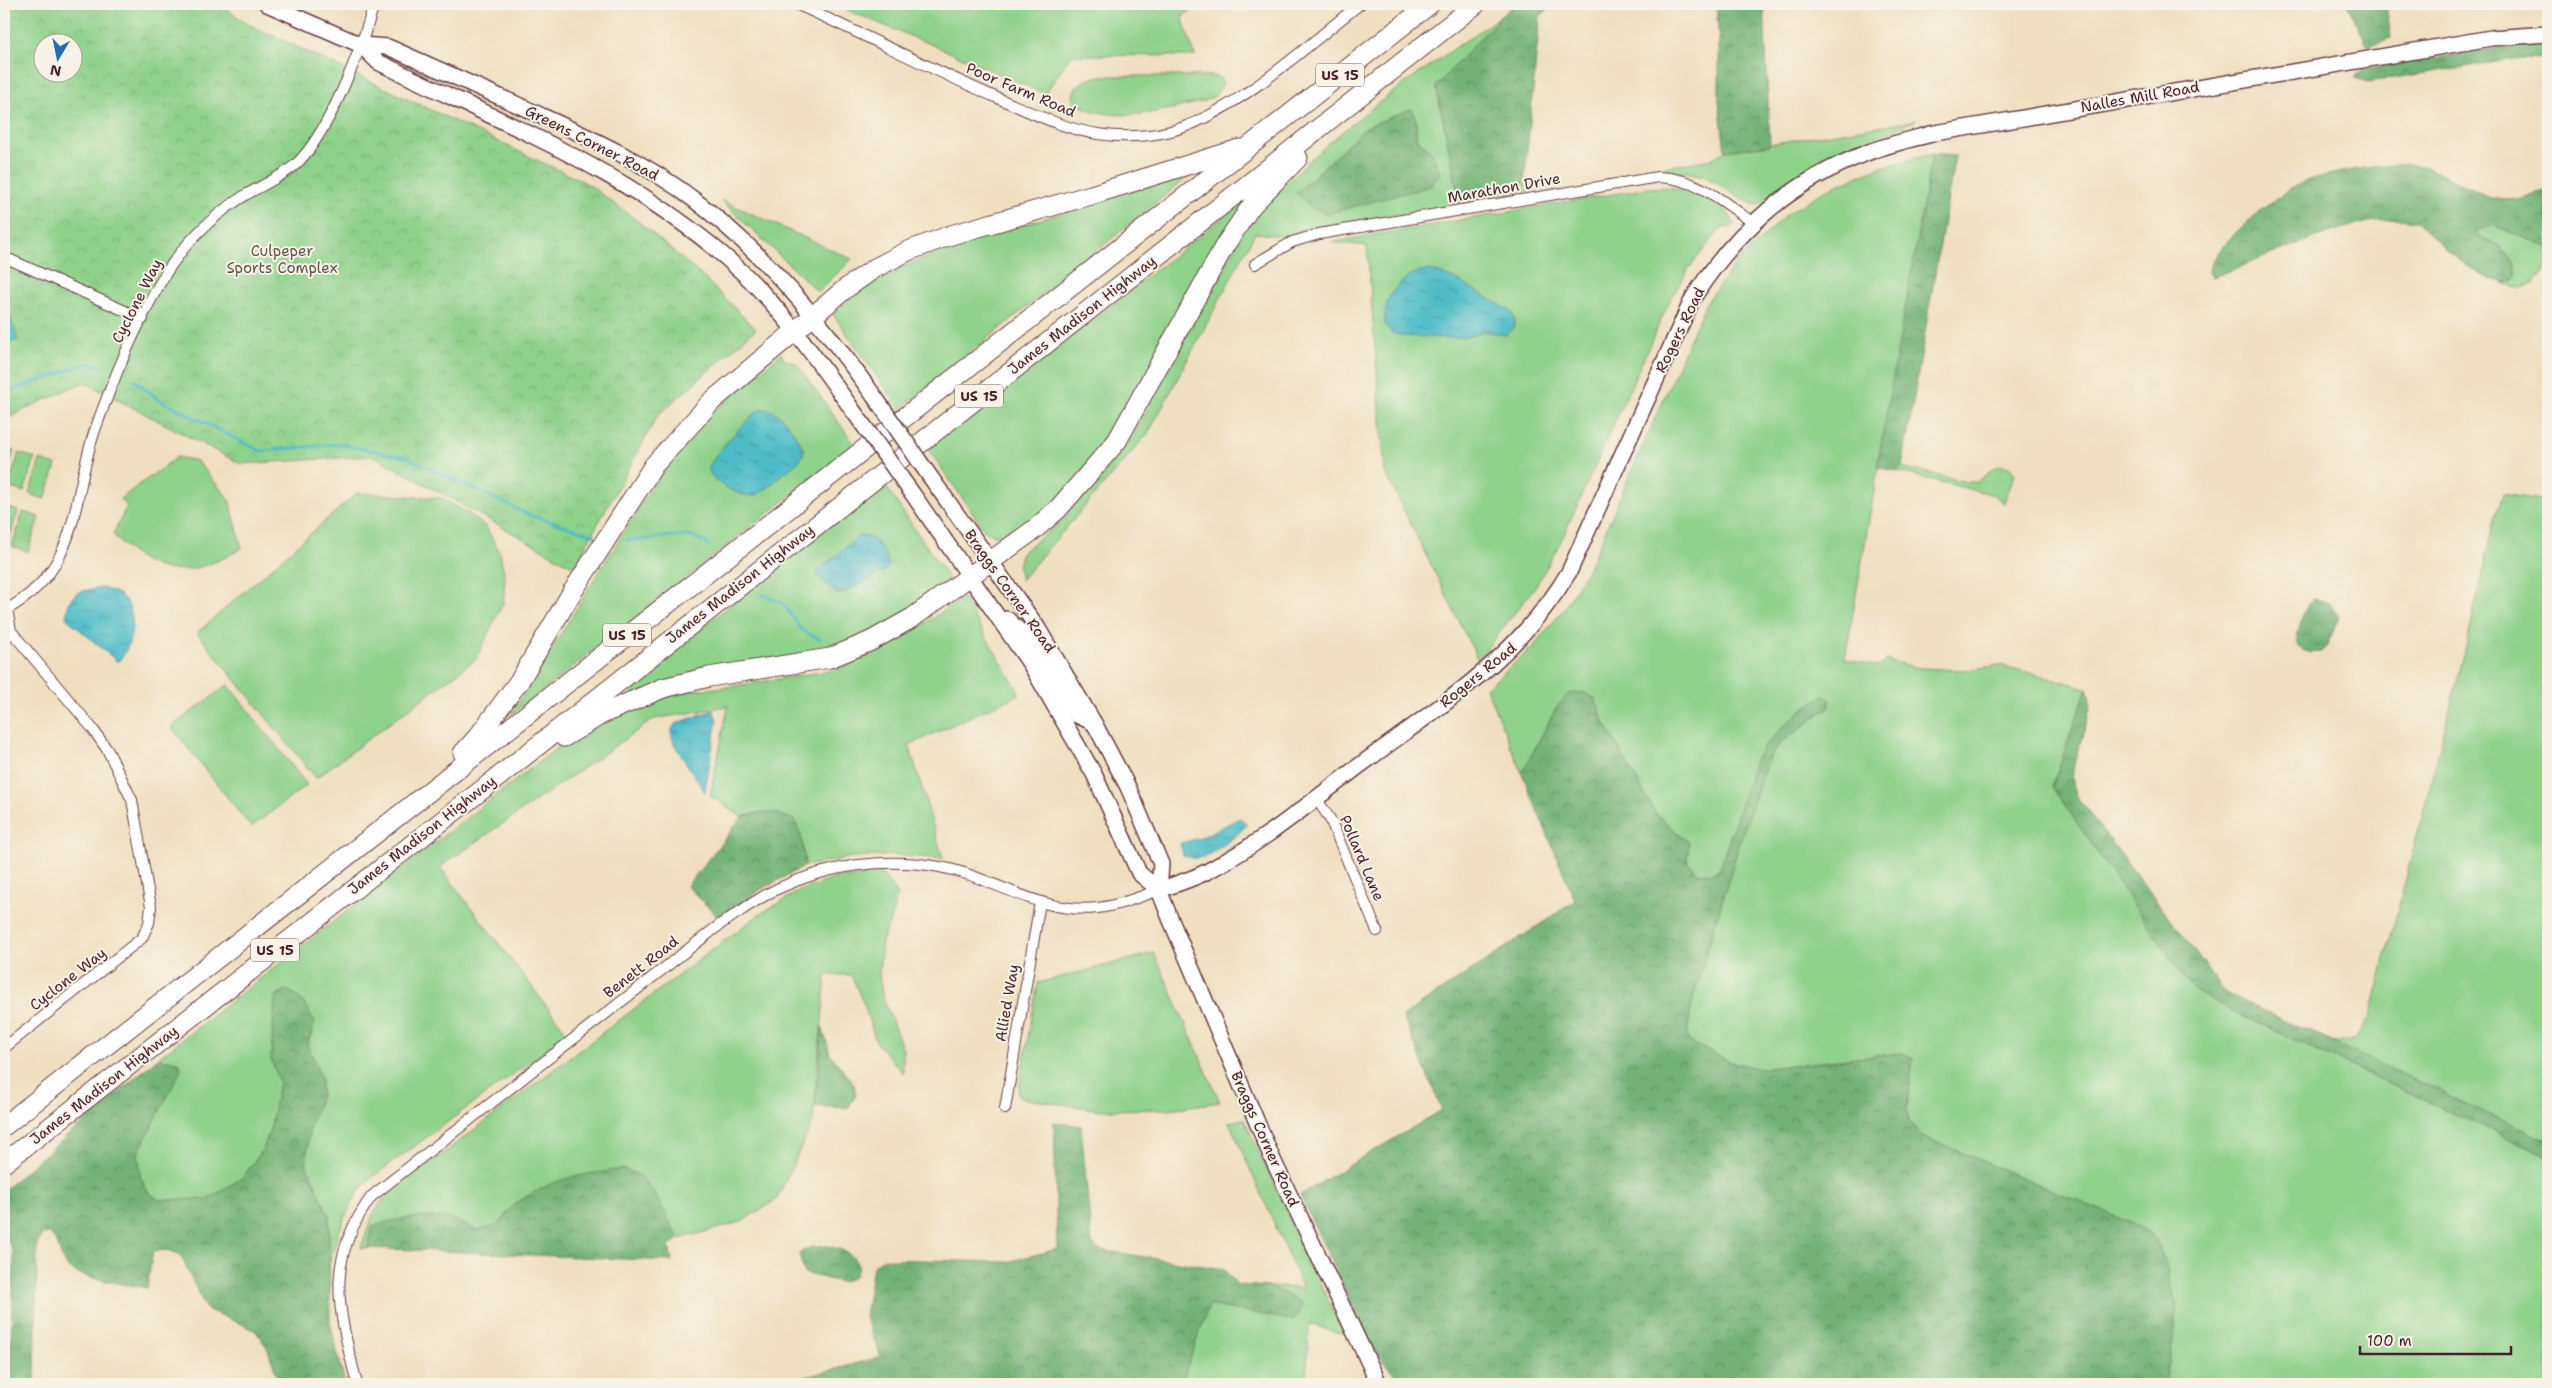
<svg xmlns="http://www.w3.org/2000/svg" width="2552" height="1388" font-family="'Shantell Sans',sans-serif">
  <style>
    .green { fill: #8fd28a; stroke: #6c785a; fill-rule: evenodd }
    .forest { fill: url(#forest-crowns); stroke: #5e6a50 }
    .park { fill: url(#park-crowns); stroke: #6c785a; fill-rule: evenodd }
    .water { fill: url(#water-ripples); stroke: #4c6e79 }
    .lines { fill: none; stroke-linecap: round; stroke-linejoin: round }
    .stream { stroke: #4ebcc7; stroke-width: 3 }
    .street-casing { stroke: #633c41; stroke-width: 12 }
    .secondary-casing { stroke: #633c41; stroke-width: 18 }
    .highway-casing { stroke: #633c41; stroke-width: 21 }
    .street { stroke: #fff; stroke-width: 10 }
    .secondary { stroke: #fff; stroke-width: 15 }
    .highway { stroke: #fff; stroke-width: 19 }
    .secondary-bridge-casing { stroke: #633c41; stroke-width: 18; stroke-linecap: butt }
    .secondary-bridge { stroke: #fff; stroke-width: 15 }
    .labels { text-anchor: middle; stroke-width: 4; stroke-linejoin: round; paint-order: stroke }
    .shield { fill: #f7f3e8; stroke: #7e5f64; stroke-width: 1 }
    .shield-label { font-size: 14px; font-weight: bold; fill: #4a1f2b }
    .street-label { font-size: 15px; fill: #4a1f2b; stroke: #f7f3e8 }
    .park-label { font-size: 15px; fill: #5f5548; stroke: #f7f3e8 }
  </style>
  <defs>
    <pattern id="forest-crowns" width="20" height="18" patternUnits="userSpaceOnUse" patternTransform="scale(1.25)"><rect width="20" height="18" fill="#73b476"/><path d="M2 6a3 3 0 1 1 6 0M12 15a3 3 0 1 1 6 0" fill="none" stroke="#609261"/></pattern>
    <pattern id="park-crowns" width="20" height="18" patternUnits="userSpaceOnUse" patternTransform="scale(1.25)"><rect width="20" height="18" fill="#8fd28a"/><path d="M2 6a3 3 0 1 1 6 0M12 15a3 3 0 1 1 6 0" fill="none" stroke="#7db477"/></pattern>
    <pattern id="water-ripples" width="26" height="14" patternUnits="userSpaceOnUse" patternTransform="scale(1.25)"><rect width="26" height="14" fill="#4ebcc7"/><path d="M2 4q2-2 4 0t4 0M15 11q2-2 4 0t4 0" fill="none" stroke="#4398a2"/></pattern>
  </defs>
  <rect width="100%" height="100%" fill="#f7f3e8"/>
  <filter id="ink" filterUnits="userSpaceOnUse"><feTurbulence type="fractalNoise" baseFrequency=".02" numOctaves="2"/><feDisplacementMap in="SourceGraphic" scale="10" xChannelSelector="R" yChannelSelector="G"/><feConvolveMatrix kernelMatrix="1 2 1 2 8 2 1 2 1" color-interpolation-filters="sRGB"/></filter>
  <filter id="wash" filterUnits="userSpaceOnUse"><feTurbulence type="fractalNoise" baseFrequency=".0096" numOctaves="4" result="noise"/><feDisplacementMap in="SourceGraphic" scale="20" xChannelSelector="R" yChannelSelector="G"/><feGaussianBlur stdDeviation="1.12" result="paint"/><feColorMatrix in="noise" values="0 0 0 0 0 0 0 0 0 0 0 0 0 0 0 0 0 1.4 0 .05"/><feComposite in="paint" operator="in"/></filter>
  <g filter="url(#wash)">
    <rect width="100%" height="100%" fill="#efdfc0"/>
    <g class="green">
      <polygon points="832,4 1200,4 1182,17 1195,56 1071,55 1045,94 947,51"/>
      <path d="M1502 15 1436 87 1458 193 1524 184 1534 190 1282 236 1255 233 1149 432 1021 580 1018 566 1022 552 1051 530 1103 474 1133 436 1238 239C1307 145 1408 82 1502 15ZM1416 119V138L1432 152 1366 127Z"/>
      <path d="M1101 76H1211L1219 77 1223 83 1215 96 1205 101C1162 111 1114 126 1073 102 1071 84 1086 79 1101 76Z"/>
      <path d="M1916 120 1838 154 1759 205C1740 203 1723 184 1705 177 1689 171 1671 171 1655 169L1711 159 1725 151Z"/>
      <polygon points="1932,154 1845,659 1879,667 1886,660 1919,668 1966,670 2000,665 2087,688 2052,787 2219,1005 2548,1157 2548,1384 2165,1384 2175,1328 2175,1300 2167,1269 2156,1239 2143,1228 1922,1136 1909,1122 1907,1109 1913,1058 1902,1053 1760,1069 1729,1061 1688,1041 1687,1032 1693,998 1742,835 1764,771 1773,752 1783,741 1828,708 1806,706 1765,745 1756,758 1720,868 1712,874 1697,872 1687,861 1689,843 1656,814 1604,722 1595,698 1557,707 1522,773 1486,688 1534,646 1566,606 1592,561 1706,303 1737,262 1786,215 1826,190 1875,169"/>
      <path d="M1193 173 900 409 833 314C872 276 920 259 970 241Z"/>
      <path d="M1669 187C1691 191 1726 201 1734 224L1731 228 1722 227 1689 268 1670 300 1560 543 1537 584 1478 660 1385 472 1367 246 1332 242 1649 188Z"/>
      <polygon points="1254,193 1105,445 1056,500 1003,543 999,537 986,532 928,449"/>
      <polygon points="721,200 852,259 818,292"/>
      <path d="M2495 226 2548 247C2548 276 2534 296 2503 283L2512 282 2517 277C2517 254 2496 242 2476 236V230Z"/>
      <polygon points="782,353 783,359 796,363 855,445 510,716 656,480 686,441 713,412"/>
      <polygon points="4,448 14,451 4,483"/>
      <polygon points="19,453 35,458 24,492 8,487"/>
      <path d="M177 457 197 461 229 499 242 548C192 578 153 580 113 534L127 506 120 499Z"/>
      <polygon points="40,460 56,465 45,499 29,494"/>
      <polygon points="1998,465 2009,467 2015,474 2004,503 1994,495 1896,471 1902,467 1967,482 1977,482"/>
      <polygon points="884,484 951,582 898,619 828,650 633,694 628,689 695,633"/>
      <polygon points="357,493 442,498 469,514 486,527 500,553 505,578 503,603 476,659 316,778 197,633"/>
      <polygon points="2503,494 2548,501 2548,1141 2333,1043 2356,1038 2370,1017 2466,647 2494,519"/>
      <polygon points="4,506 18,511 7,545 4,544"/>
      <polygon points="23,512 39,517 28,552 12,546"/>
      <path d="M963 598 1020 694 909 745 943 859 898 855 852 857 805 866 801 835 760 812 742 817 710 796 728 706 654 719 440 867 568 1034 371 1178C346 1202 339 1233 329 1265V1216L306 1164 310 1125 321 1096V1078L307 1044 312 1034 271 1058 279 1082 271 1126 263 1150 242 1178 207 1199 159 1200 147 1191 140 1176 138 1153 180 1063 158 1058 562 744 640 704 693 690 728 687 839 669 887 648Z"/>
      <polygon points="228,685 307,785 251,827 171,727"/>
      <polygon points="881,872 897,895 895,906 882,942 879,974 882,995 903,1050 903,1073 876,1042 865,1007 851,975 826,975 813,1121 777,1199 741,1222 679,1239 653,1191 513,1206 502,1223 486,1229 477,1230 456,1221 369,1237 368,1248 361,1248 373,1214 384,1198 757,916 799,891 833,879"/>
      <polygon points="1154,953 1220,1102 1169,1109 1101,1110 1020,1098 1018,1092 1038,983"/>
      <polygon points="1244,1119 1344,1334 1309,1324 1306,1384 1181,1384 1209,1305 1293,1320 1300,1302 1272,1287 1303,1288 1229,1122"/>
    </g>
    <g class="forest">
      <polygon points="1516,4 1555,4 1540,16 1524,184 1458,193 1436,86 1502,15"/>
      <polygon points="1716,4 1764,4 1770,145 1725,151 1719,101 1719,41"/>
      <polygon points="2347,4 2386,4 2391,38 2368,46"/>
      <polygon points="2533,43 2548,44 2548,59 2521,58 2368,82 2354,78 2363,69"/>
      <polygon points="1411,109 1416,119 1416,138 1432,152 1440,173 1431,186 1327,214 1314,209 1296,193 1366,127"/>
      <polygon points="1932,154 1955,156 1902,467 1896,471 1877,467"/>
      <path d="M2409 164 2426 167 2490 198 2504 200 2518 199 2548 191V247L2495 226 2476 230V236C2496 242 2517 254 2517 277 2495 299 2432 238 2416 221 2361 209 2267 259 2213 277L2209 273C2209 248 2283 189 2307 181 2335 171 2379 165 2409 164Z"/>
      <path d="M2313 599 2329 603 2339 617 2327 646 2321 652C2292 655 2295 639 2302 619 2305 611 2306 605 2313 599Z"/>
      <path d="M2087 688C2099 715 2069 753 2073 783 2074 788 2076 794 2078 798L2227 994 2548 1141V1157L2219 1005 2193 990 2052 787Z"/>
      <path d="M1582 692 1595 698 1604 722 1656 814 1689 843 1687 862 1697 872 1712 874 1720 868 1756 758C1774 733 1798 711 1824 695L1831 701 1828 708 1783 741 1773 752 1764 771 1742 835 1693 998 1687 1032 1688 1041 1729 1061 1760 1069 1902 1053 1913 1058 1907 1109 1909 1122 1922 1136 2143 1228 2156 1239 2167 1269 2175 1300V1328L2165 1384H1403L1374 1350 1300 1195 1442 1110 1403 1016 1575 901 1522 773 1557 707 1568 694Z"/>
      <polygon points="760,812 776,813 794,820 801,835 805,866 758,891 720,919 687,886 742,817"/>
      <path d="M286 990C300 993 308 1010 315 1022L307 1044 321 1078V1096L310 1125 306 1163 329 1216 330 1322 345 1384H280L267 1347 255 1330 206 1309 180 1254 166 1250 153 1251 147 1288C128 1284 74 1279 65 1264 58 1252 60 1242 49 1233L41 1235 37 1245 35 1384H10L14 1254 9 1242 4 1241V1190L158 1058 180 1063 181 1070 138 1153 140 1176 147 1191 159 1200 207 1199 242 1178 263 1150 271 1126 279 1082 271 1058 275 996Z"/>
      <polygon points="822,1026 830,1054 854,1084 856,1095 848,1108 815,1106"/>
      <polygon points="1054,1122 1081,1126 1092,1244 1099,1250 1223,1269 1238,1285 1272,1287 1301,1302 1302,1309 1293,1320 1209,1305 1181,1384 904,1384 903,1382 899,1384 780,1384 881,1357 865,1317 873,1266 883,1259 1007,1262 1057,1249"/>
      <path d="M624 1169 639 1175 653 1191 679 1239 669 1246 672 1261 368 1248 373 1227C391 1218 436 1213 456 1221 466 1225 473 1232 484 1229 506 1224 500 1220 513 1206 519 1200 531 1194 539 1190 564 1175 596 1173 624 1169Z"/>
      <path d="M827 1246C842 1249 851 1252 859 1266L853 1278 841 1282 804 1273 799 1253 812 1247Z"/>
    </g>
    <path class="park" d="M4 4H219L246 23 588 184 640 223 701 275 756 329 658 415 574 567 374 456 241 464 84 382 21 411 4 421ZM42 42H72V72H42Z"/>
    <g class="water">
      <path d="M1431 270 1455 279 1509 310C1518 320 1516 326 1507 335L1483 331 1470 336 1455 338 1403 336 1392 333 1385 324V313L1387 302 1393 291 1407 277 1420 271Z"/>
      <polygon points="11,319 18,340 4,345 4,322"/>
      <path d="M761 409C783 408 793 433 804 449 804 461 791 467 783 474 775 481 766 491 756 495 745 500 709 482 709 469 709 458 751 415 761 409Z"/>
      <path d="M861 535C874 535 887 553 889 565L884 571 843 593 837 594 817 575V571Z"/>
      <path d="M102 588C108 590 117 592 121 596 140 611 132 647 118 662L66 618C69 591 78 591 102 588Z"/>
      <polygon points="713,710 717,720 705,792 674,744 671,732 675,724"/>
      <path d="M1240 818 1247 824C1240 834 1210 857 1198 858 1193 859 1188 857 1183 855L1180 843 1200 838Z"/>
    </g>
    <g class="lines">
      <g class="stream">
        <polyline points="134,380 158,399 260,451 339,444 406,457 532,516 595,535"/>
        <polyline points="4,393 89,363 100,366"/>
        <path d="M627 540C653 543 688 525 709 546"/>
        <polyline points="762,594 783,604 803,631 820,639"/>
      </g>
    </g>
  </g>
  <g filter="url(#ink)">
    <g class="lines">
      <g class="street-casing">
        <g id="street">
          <path d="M796 4C865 35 933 70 1002 100 1033 113 1064 129 1098 134 1129 139 1165 136 1194 123 1254 96 1309 44 1360 4"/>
          <polyline points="4,257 143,319"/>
          <path d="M1255 264 1292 242 1319 234 1658 177C1697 178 1723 201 1753 223"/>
          <path d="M4 611C82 569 70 503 95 430 112 382 134 330 159 285 180 247 210 217 247 194 263 185 281 177 295 165 328 136 362 47 374 4"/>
          <polyline points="1316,798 1330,819 1377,931"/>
          <polyline points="4,1048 142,938 149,923 151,907 132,800 108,751 92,728 11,631 7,609"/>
          <polyline points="1005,1109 1040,902"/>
          <path d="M357 1384C339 1311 323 1262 372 1196L722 923C740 912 758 898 777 889 827 865 885 857 940 867 994 877 1041 915 1097 908 1118 906 1139 897 1159 890"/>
        </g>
      </g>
      <g class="secondary-casing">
        <g id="secondary">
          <path d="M267 4 361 45 388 47C440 70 492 93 544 117 595 140 647 164 693 199 767 255 820 321 874 396"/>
          <path d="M361 45 378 62C506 125 638 174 743 273 786 314 819 363 854 412"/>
          <polyline points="931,478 1037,627 1094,723 1128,787 1161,864 1159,890 1170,918 1273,1160 1379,1384"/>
          <polyline points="912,493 1031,665 1094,774 1139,873 1159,890"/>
          <polyline points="1007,619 1031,642 1077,715 1094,723"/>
          <path d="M1159 890C1176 884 1193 879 1208 871 1264 842 1313 800 1363 763 1441 705 1518 658 1569 572L1693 298C1737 229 1792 181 1869 152 1890 144 1913 139 1935 133L2491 38 2548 34"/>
        </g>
      </g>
      <g class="highway-casing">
        <g id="highway">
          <polyline points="564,737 602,714 663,688 709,677 830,658 871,641 912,618 1035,529 1058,509 1117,441 1225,245 1252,205 1298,158"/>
          <polyline points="463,753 480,734 520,680 571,594 654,465 712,401 845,289 875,268 908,251 951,235 1091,195 1239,149"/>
          <polyline points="4,1126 1430,4"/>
          <polyline points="4,1163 483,789 1476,4"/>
        </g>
      </g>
      <use href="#street" class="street"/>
      <use href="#secondary" class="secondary"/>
      <use href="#highway" class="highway"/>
      <g class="secondary-bridge-casing">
        <g id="secondary-bridge">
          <polyline points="874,396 931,478"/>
          <polyline points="854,412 912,493"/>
        </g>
      </g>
      <use href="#secondary-bridge" class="secondary-bridge"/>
    </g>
  </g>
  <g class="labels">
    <g class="shield">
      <rect x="1316" y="63.5" width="48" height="23" rx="4"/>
      <rect x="955" y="384.5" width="48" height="23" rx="4"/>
      <rect x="603" y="623.5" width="48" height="23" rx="4"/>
      <rect x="251" y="938.5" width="48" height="23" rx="4"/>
    </g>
    <g class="shield-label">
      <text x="1340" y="80">US 15</text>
      <text x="979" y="401">US 15</text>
      <text x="627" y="640">US 15</text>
      <text x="275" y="955">US 15</text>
    </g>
    <g class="street-label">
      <text transform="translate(1021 90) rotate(23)" y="5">Poor Farm Road</text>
      <text transform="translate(2140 97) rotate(-10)" y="5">Nalles Mill Road</text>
      <text transform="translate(592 143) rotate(27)" y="5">Greens Corner Road</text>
      <text transform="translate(1504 188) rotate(-10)" y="5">Marathon Drive</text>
      <text transform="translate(137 301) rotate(-63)" y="5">Cyclone Way</text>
      <text transform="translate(1082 315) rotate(-38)" y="5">James Madison Highway</text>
      <text transform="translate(1680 330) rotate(-64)" y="5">Rogers Road</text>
      <text transform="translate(740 584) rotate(-38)" y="5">James Madison Highway</text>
      <text transform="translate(1010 591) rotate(55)" y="5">Braggs Corner Road</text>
      <text transform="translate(1478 675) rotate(-39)" y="5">Rogers Road</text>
      <text transform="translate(422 835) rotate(-38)" y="5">James Madison Highway</text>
      <text transform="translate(1362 858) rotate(67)" y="5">Pollard Lane</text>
      <text transform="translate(641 967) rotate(-38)" y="5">Benett Road</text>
      <text transform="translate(68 979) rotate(-38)" y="5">Cyclone Way</text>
      <text transform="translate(1007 1003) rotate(-80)" y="5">Allied Way</text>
      <text transform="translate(104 1085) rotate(-38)" y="5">James Madison Highway</text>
      <text transform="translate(1265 1139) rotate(66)" y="5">Braggs Corner Road</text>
    </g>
    <g class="park-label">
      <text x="282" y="256">Culpeper<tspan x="282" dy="17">Sports Complex</tspan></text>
    </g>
  </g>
  <rect width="2552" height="1388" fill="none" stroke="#f7f3e8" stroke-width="20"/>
  <g transform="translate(58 58) rotate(190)"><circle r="24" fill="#f7f3e8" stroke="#b29e9c"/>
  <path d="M0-4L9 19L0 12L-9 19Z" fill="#1f6fb2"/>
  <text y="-8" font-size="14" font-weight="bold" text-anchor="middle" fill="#4a1f2b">N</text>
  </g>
  <path d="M2360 1346v8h151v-8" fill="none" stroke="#4a1f2b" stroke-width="2.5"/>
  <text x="2367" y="1346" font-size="15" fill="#4a1f2b" stroke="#f7f3e8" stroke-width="4" paint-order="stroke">100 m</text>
</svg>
